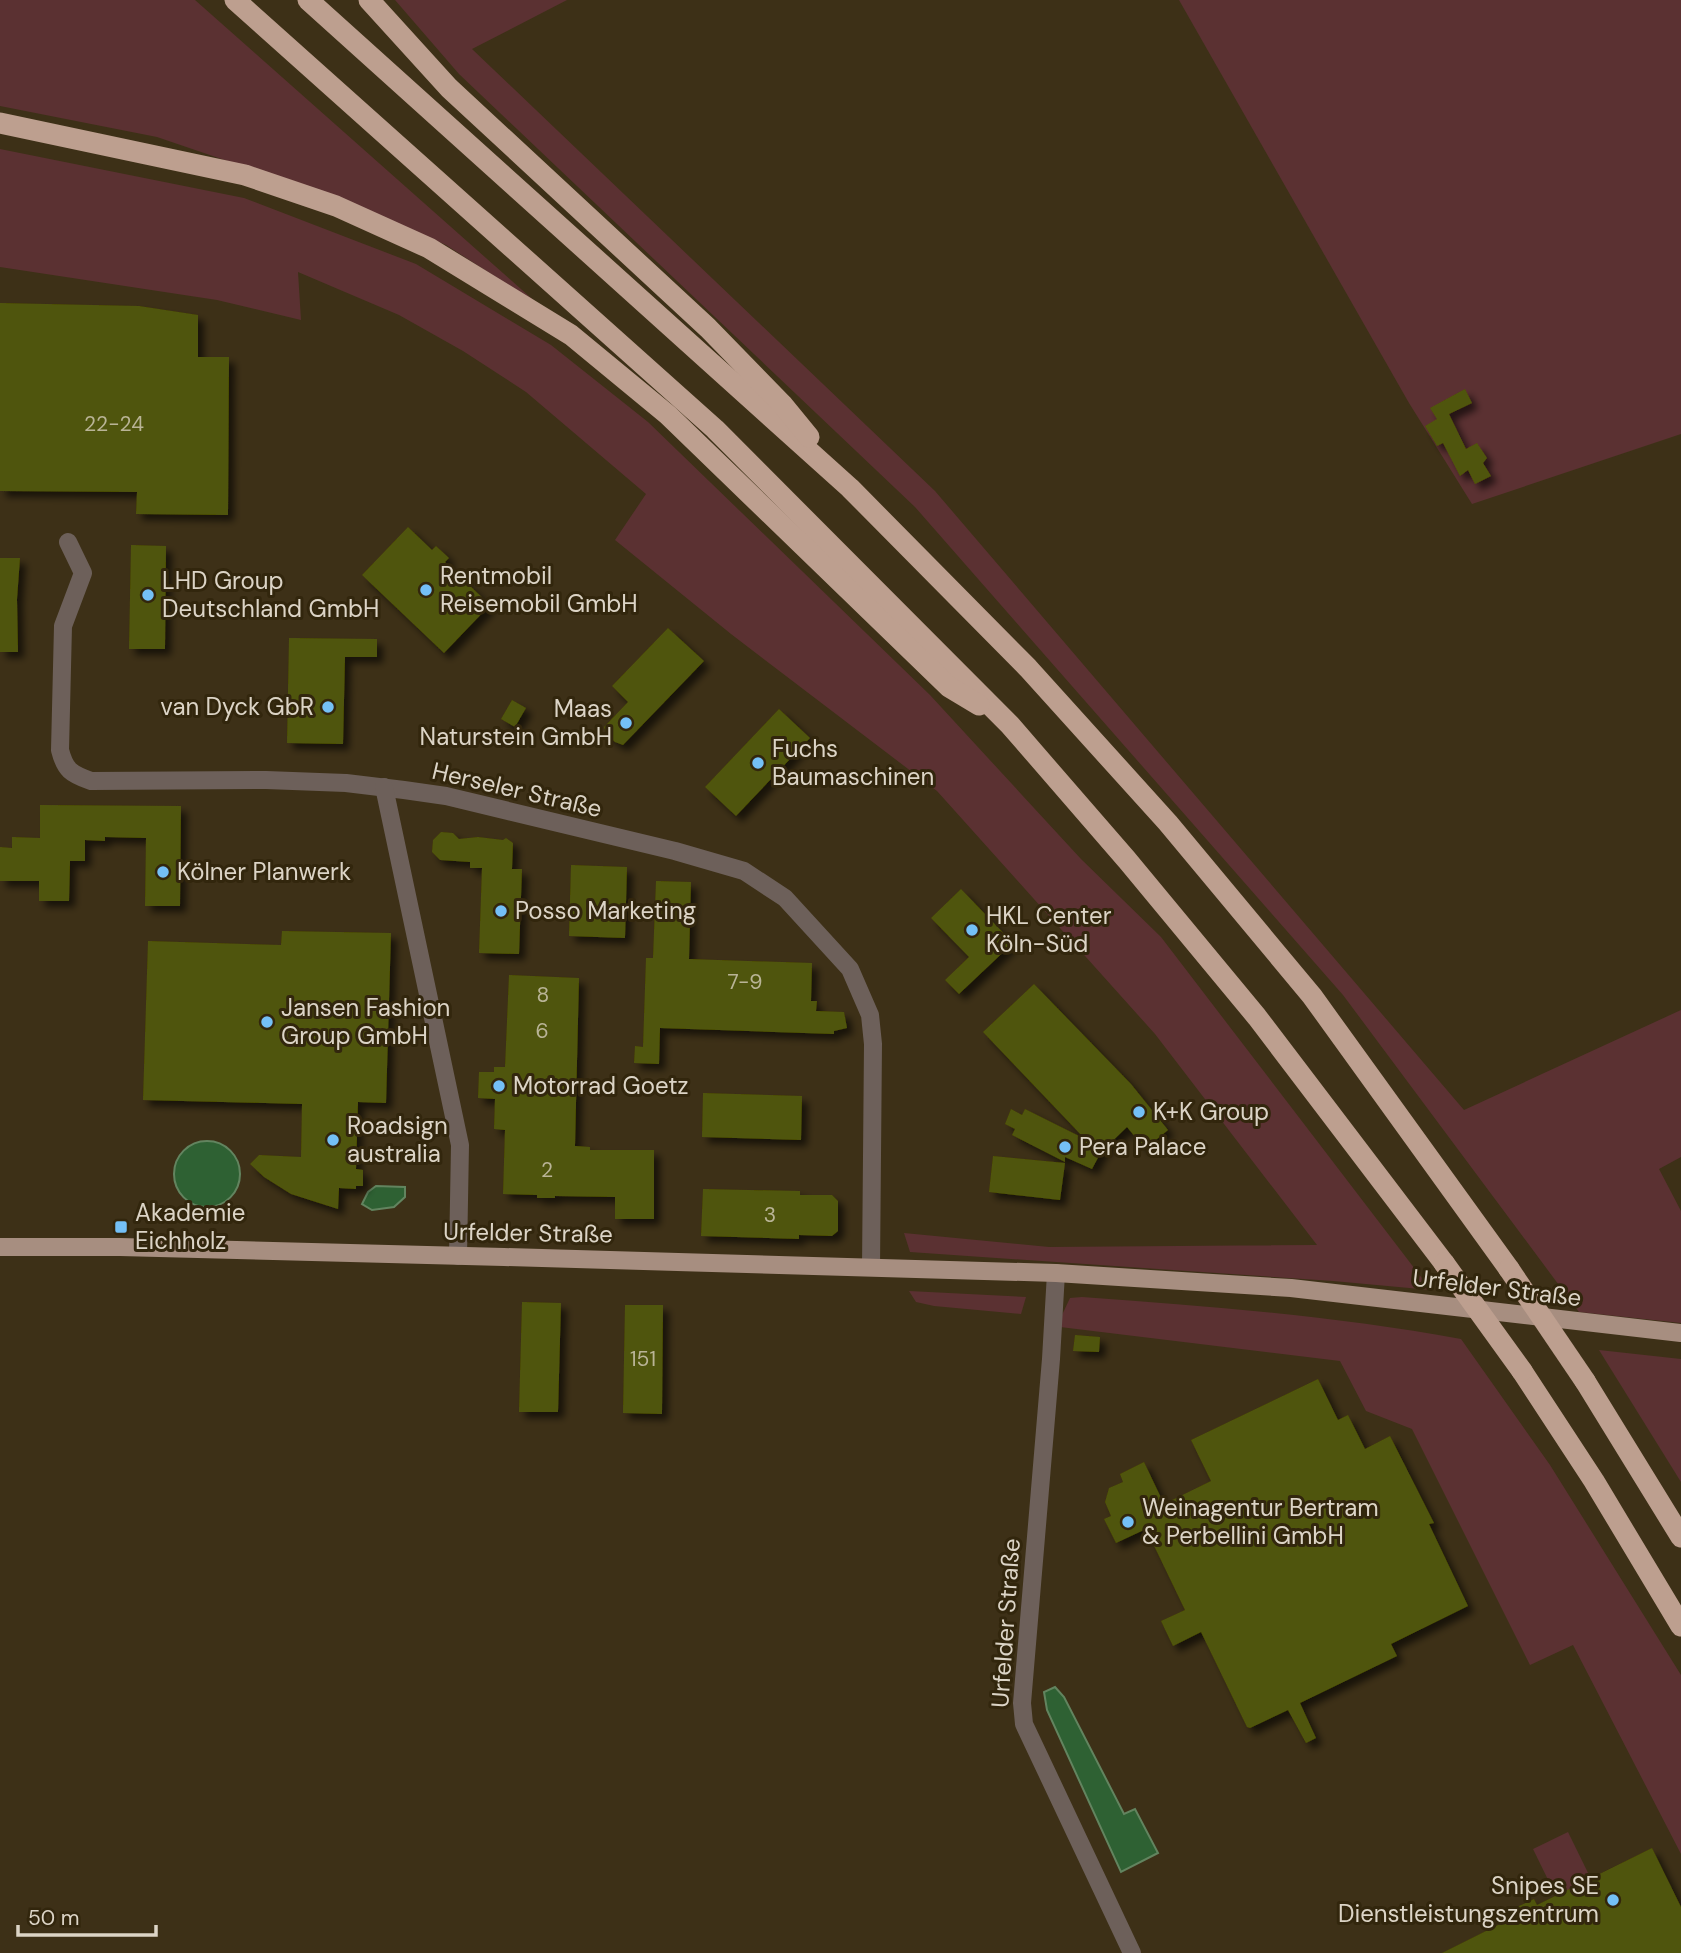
<svg xmlns="http://www.w3.org/2000/svg" width="1681" height="1953" font-family="'DM Sans',sans-serif">
  <style>
    .green { fill: #5b3132 }
    .water { fill: #2e6133; stroke: #62845f; stroke-width: 2 }
    .building { fill: #505508; filter: url(#shadow) }
    .lines { fill: none; stroke-linecap: round; stroke-linejoin: round }
    .minor { stroke: #6d605a; stroke-width: 18 }
    .major { stroke: #a78e80; stroke-width: 18 }
    .highway { stroke: #bd9f8f; stroke-width: 21 }
    .highway-bridge { stroke: #bd9f8f; stroke-width: 21 }
    .poi-dot { fill: #74c0f6; stroke: #32260d; stroke-width: 2.5 }
    .labels { text-anchor: middle; stroke-width: 6; stroke-linejoin: round; paint-order: stroke }
    .number-label { font-size: 21px; fill: #b9b496 }
    .poi-label { font-size: 24px; fill: #dcd4c6; stroke: #32260d; text-anchor: start }
    .street-label { font-size: 24px; fill: #dcd4c6; stroke: #32260d }
  </style>
  <defs>
    <filter id="shadow"><feDropShadow dx="6" dy="6" stdDeviation="3.5" flood-color="#0009"/></filter>
  </defs>
  <rect width="100%" height="100%" fill="#3d3017"/>
  <g class="green">
    <polygon points="0,0 195,0 539,305 446,245 347,202 157,137 0,106"/>
    <polygon points="395,0 567,0 472,49 935,491 1464,1110 1681,1010 1681,1157 1659,1169 1681,1211 1681,1323 1579,1312 1343,995 915,507 459,74"/>
    <polygon points="1179,0 1681,0 1681,434 1472,504 1409,403"/>
    <polygon points="0,149 244,198 416,264 551,345 648,422 930,695 1081,859 1161,937 1431,1290 1333,1281 910,1252 904,1233 1049,1247 1317,1245 1155,1034 937,791 731,634 615,540 646,494 526,392 463,351 399,315 298,272 301,320 217,300 0,267"/>
    <polygon points="909,1291 1026,1297 1021,1314 934,1306 916,1302"/>
    <path d="M1082 1297C1209 1306 1335 1316 1461 1339L1550 1465 1681 1675V1854L1573 1645 1530 1665 1412 1429 1366 1411 1340 1361 1060 1327 1062 1315 1070 1298Z"/>
    <polygon points="1599,1350 1681,1359 1681,1482"/>
    <polygon points="1568,1832 1591,1879 1556,1896 1533,1849"/>
  </g>
  <g class="water">
    <circle cx="207" cy="1174" r="33"/>
    <polygon points="376,1186 405,1187 405,1197 394,1207 372,1210 362,1204 368,1192"/>
    <polygon points="1055,1687 1064,1697 1124,1814 1135,1809 1158,1853 1121,1872 1047,1710 1044,1692"/>
  </g>
  <g class="building">
    <polygon points="0,303 139,306 198,315 198,357 229,357 228,515 136,514 137,492 0,491"/>
    <polygon points="1465,389 1472,403 1449,414 1466,449 1477,443 1487,458 1483,463 1491,476 1475,484 1468,470 1460,476 1443,443 1437,446 1425,426 1437,419 1430,408"/>
    <polygon points="408,527 432,550 436,546 449,558 445,562 490,605 444,653 362,575"/>
    <polygon points="131,545 166,546 165,649 129,649"/>
    <polygon points="0,558 20,558 17,599 18,652 0,652"/>
    <polygon points="668,628 704,661 623,745 615,742 607,735 604,727 628,702 612,686"/>
    <polygon points="289,638 377,639 377,657 345,657 343,744 287,743"/>
    <polygon points="512,700 526,708 515,727 501,719"/>
    <polygon points="779,709 810,738 736,816 705,787"/>
    <polygon points="40,805 181,806 180,906 145,906 146,838 105,837 105,841 85,840 85,861 70,861 69,901 39,901 39,881 0,881 0,847 12,848 12,837 40,838"/>
    <polygon points="441,832 453,833 459,839 478,837 503,840 506,838 513,843 512,869 522,869 519,954 479,953 482,868 470,868 470,862 440,860 432,852 433,840"/>
    <polygon points="571,865 627,867 625,938 569,936"/>
    <polygon points="656,881 691,882 689,959 812,963 811,1001 817,1001 816,1011 844,1012 847,1028 834,1031 834,1034 660,1028 659,1064 634,1063 635,1046 643,1047 646,958 653,958"/>
    <polygon points="961,889 1013,943 959,994 945,980 969,957 931,918"/>
    <polygon points="282,931 391,933 386,1103 358,1102 356,1169 363,1170 363,1186 356,1186 356,1189 339,1188 338,1209 291,1194 264,1177 250,1164 259,1155 301,1157 302,1104 143,1100 148,941 281,945"/>
    <polygon points="509,975 579,978 575,1146 590,1147 590,1150 654,1150 654,1219 615,1219 615,1197 555,1196 555,1198 537,1198 537,1195 503,1194 505,1130 494,1129 495,1099 478,1098 479,1072 494,1072 494,1067 505,1067"/>
    <polygon points="1034,984 1131,1084 1168,1130 1145,1149 1127,1127 1101,1152 1092,1169 1065,1157 1065,1162 1012,1135 1015,1129 1005,1124 1011,1109 1022,1115 1025,1109 1085,1139 983,1032"/>
    <polygon points="703,1093 802,1096 801,1140 702,1137"/>
    <polygon points="993,1156 1065,1163 1060,1200 989,1192"/>
    <polygon points="703,1189 800,1191 800,1195 832,1195 838,1201 838,1231 832,1236 799,1235 799,1239 701,1236"/>
    <polygon points="522,1302 561,1303 558,1412 519,1412"/>
    <polygon points="625,1305 663,1305 662,1414 623,1413"/>
    <polygon points="1075,1335 1100,1337 1099,1352 1073,1351"/>
    <polygon points="1318,1379 1338,1420 1348,1415 1365,1449 1390,1436 1434,1523 1429,1524 1468,1606 1391,1644 1397,1656 1300,1703 1316,1738 1306,1743 1288,1710 1250,1728 1247,1727 1201,1632 1173,1646 1161,1621 1185,1610 1146,1529 1116,1543 1104,1519 1111,1516 1105,1502 1109,1488 1123,1482 1120,1474 1144,1462 1164,1504 1211,1481 1191,1440"/>
    <polygon points="1652,1848 1681,1907 1681,1953 1442,1953 1520,1914 1517,1907 1534,1899 1537,1905"/>
  </g>
  <g class="lines">
    <g class="minor">
      <path d="M68 542 83 573 63 626 60 750C65 770 71 774 91 781L266 780 346 783 404 790 446 796 675 851 744 871 785 898 850 969 870 1015 873 1044 871 1267"/>
      <polyline points="384,787 460,1145 458,1256"/>
      <polyline points="1056,1273 1051,1359 1022,1703 1024,1724 1132,1953"/>
    </g>
    <polyline class="major" points="0,1247 120,1247 504,1257 1056,1273 1291,1288 1681,1333"/>
    <g class="highway">
      <polyline points="235,0 715,429 1010,725 1127,860 1257,1017 1444,1263"/>
      <polyline points="308,0 850,488 1028,668 1168,823 1312,996 1509,1269"/>
      <polyline points="369,0 449,88 708,328 782,404 809,437"/>
      <polyline points="0,123 245,175 336,206 429,248 571,335 668,415 949,687 979,705"/>
      <polyline points="1522,1371 1594,1481 1681,1626"/>
      <polyline points="1585,1381 1681,1537"/>
    </g>
    <g class="highway-bridge">
      <polyline points="1444,1263 1522,1371"/>
      <polyline points="1509,1269 1585,1381"/>
    </g>
  </g>
  <g class="poi-dot">
    <circle cx="426" cy="590" r="7"/>
    <circle cx="148" cy="595" r="7"/>
    <circle cx="328" cy="707" r="7"/>
    <circle cx="626" cy="723" r="7"/>
    <circle cx="758" cy="763" r="7"/>
    <circle cx="163" cy="872" r="7"/>
    <circle cx="501" cy="911" r="7"/>
    <circle cx="972" cy="930" r="7"/>
    <circle cx="267" cy="1022" r="7"/>
    <circle cx="499" cy="1086" r="7"/>
    <circle cx="1139" cy="1112" r="7"/>
    <circle cx="333" cy="1140" r="7"/>
    <circle cx="1065" cy="1147" r="7"/>
    <rect x="114" y="1220" width="14" height="14" rx="3.5"/>
    <circle cx="1128" cy="1522" r="7"/>
    <circle cx="1613" cy="1900" r="7"/>
  </g>
  <g class="labels">
    <g class="number-label">
      <text x="114" y="431">22-24</text>
      <text x="745" y="989">7-9</text>
      <text x="543" y="1002">8</text>
      <text x="542" y="1038">6</text>
      <text x="547" y="1177">2</text>
      <text x="770" y="1222">3</text>
      <text x="643" y="1366">151</text>
    </g>
    <g class="poi-label">
      <text x="440" y="584">Rentmobil<tspan x="440" dy="28">Reisemobil GmbH</tspan></text>
      <text x="162" y="589">LHD Group<tspan x="162" dy="28">Deutschland GmbH</tspan></text>
      <text x="314" y="715" text-anchor="end">van Dyck GbR</text>
      <text x="612" y="717" text-anchor="end">Maas<tspan x="612" dy="28">Naturstein GmbH</tspan></text>
      <text x="772" y="757">Fuchs<tspan x="772" dy="28">Baumaschinen</tspan></text>
      <text x="177" y="880">Kölner Planwerk</text>
      <text x="515" y="919">Posso Marketing</text>
      <text x="986" y="924">HKL Center<tspan x="986" dy="28">Köln-Süd</tspan></text>
      <text x="281" y="1016">Jansen Fashion<tspan x="281" dy="28">Group GmbH</tspan></text>
      <text x="513" y="1094">Motorrad Goetz</text>
      <text x="1153" y="1120">K+K Group</text>
      <text x="347" y="1134">Roadsign<tspan x="347" dy="28">australia</tspan></text>
      <text x="1079" y="1155">Pera Palace</text>
      <text x="135" y="1221">Akademie<tspan x="135" dy="28">Eichholz</tspan></text>
      <text x="1142" y="1516">Weinagentur Bertram<tspan x="1142" dy="28">&amp; Perbellini GmbH</tspan></text>
      <text x="1599" y="1894" text-anchor="end">Snipes SE<tspan x="1599" dy="28">Dienstleistungszentrum</tspan></text>
    </g>
    <g class="street-label">
      <text transform="translate(517 790) rotate(13)" y="8">Herseler Straße</text>
      <text transform="translate(528 1233) rotate(1)" y="8">Urfelder Straße</text>
      <text transform="translate(1497 1288) rotate(7)" y="8">Urfelder Straße</text>
      <text transform="translate(1006 1623) rotate(-86)" y="8">Urfelder Straße</text>
    </g>
  </g>
  <path d="M18 1925v10h138v-10" fill="none" stroke="#dcd4c6" stroke-width="3.5"/>
  <text x="28" y="1925" font-size="21" fill="#dcd4c6" stroke="#32260d" stroke-width="5" paint-order="stroke">50 m</text>
</svg>
